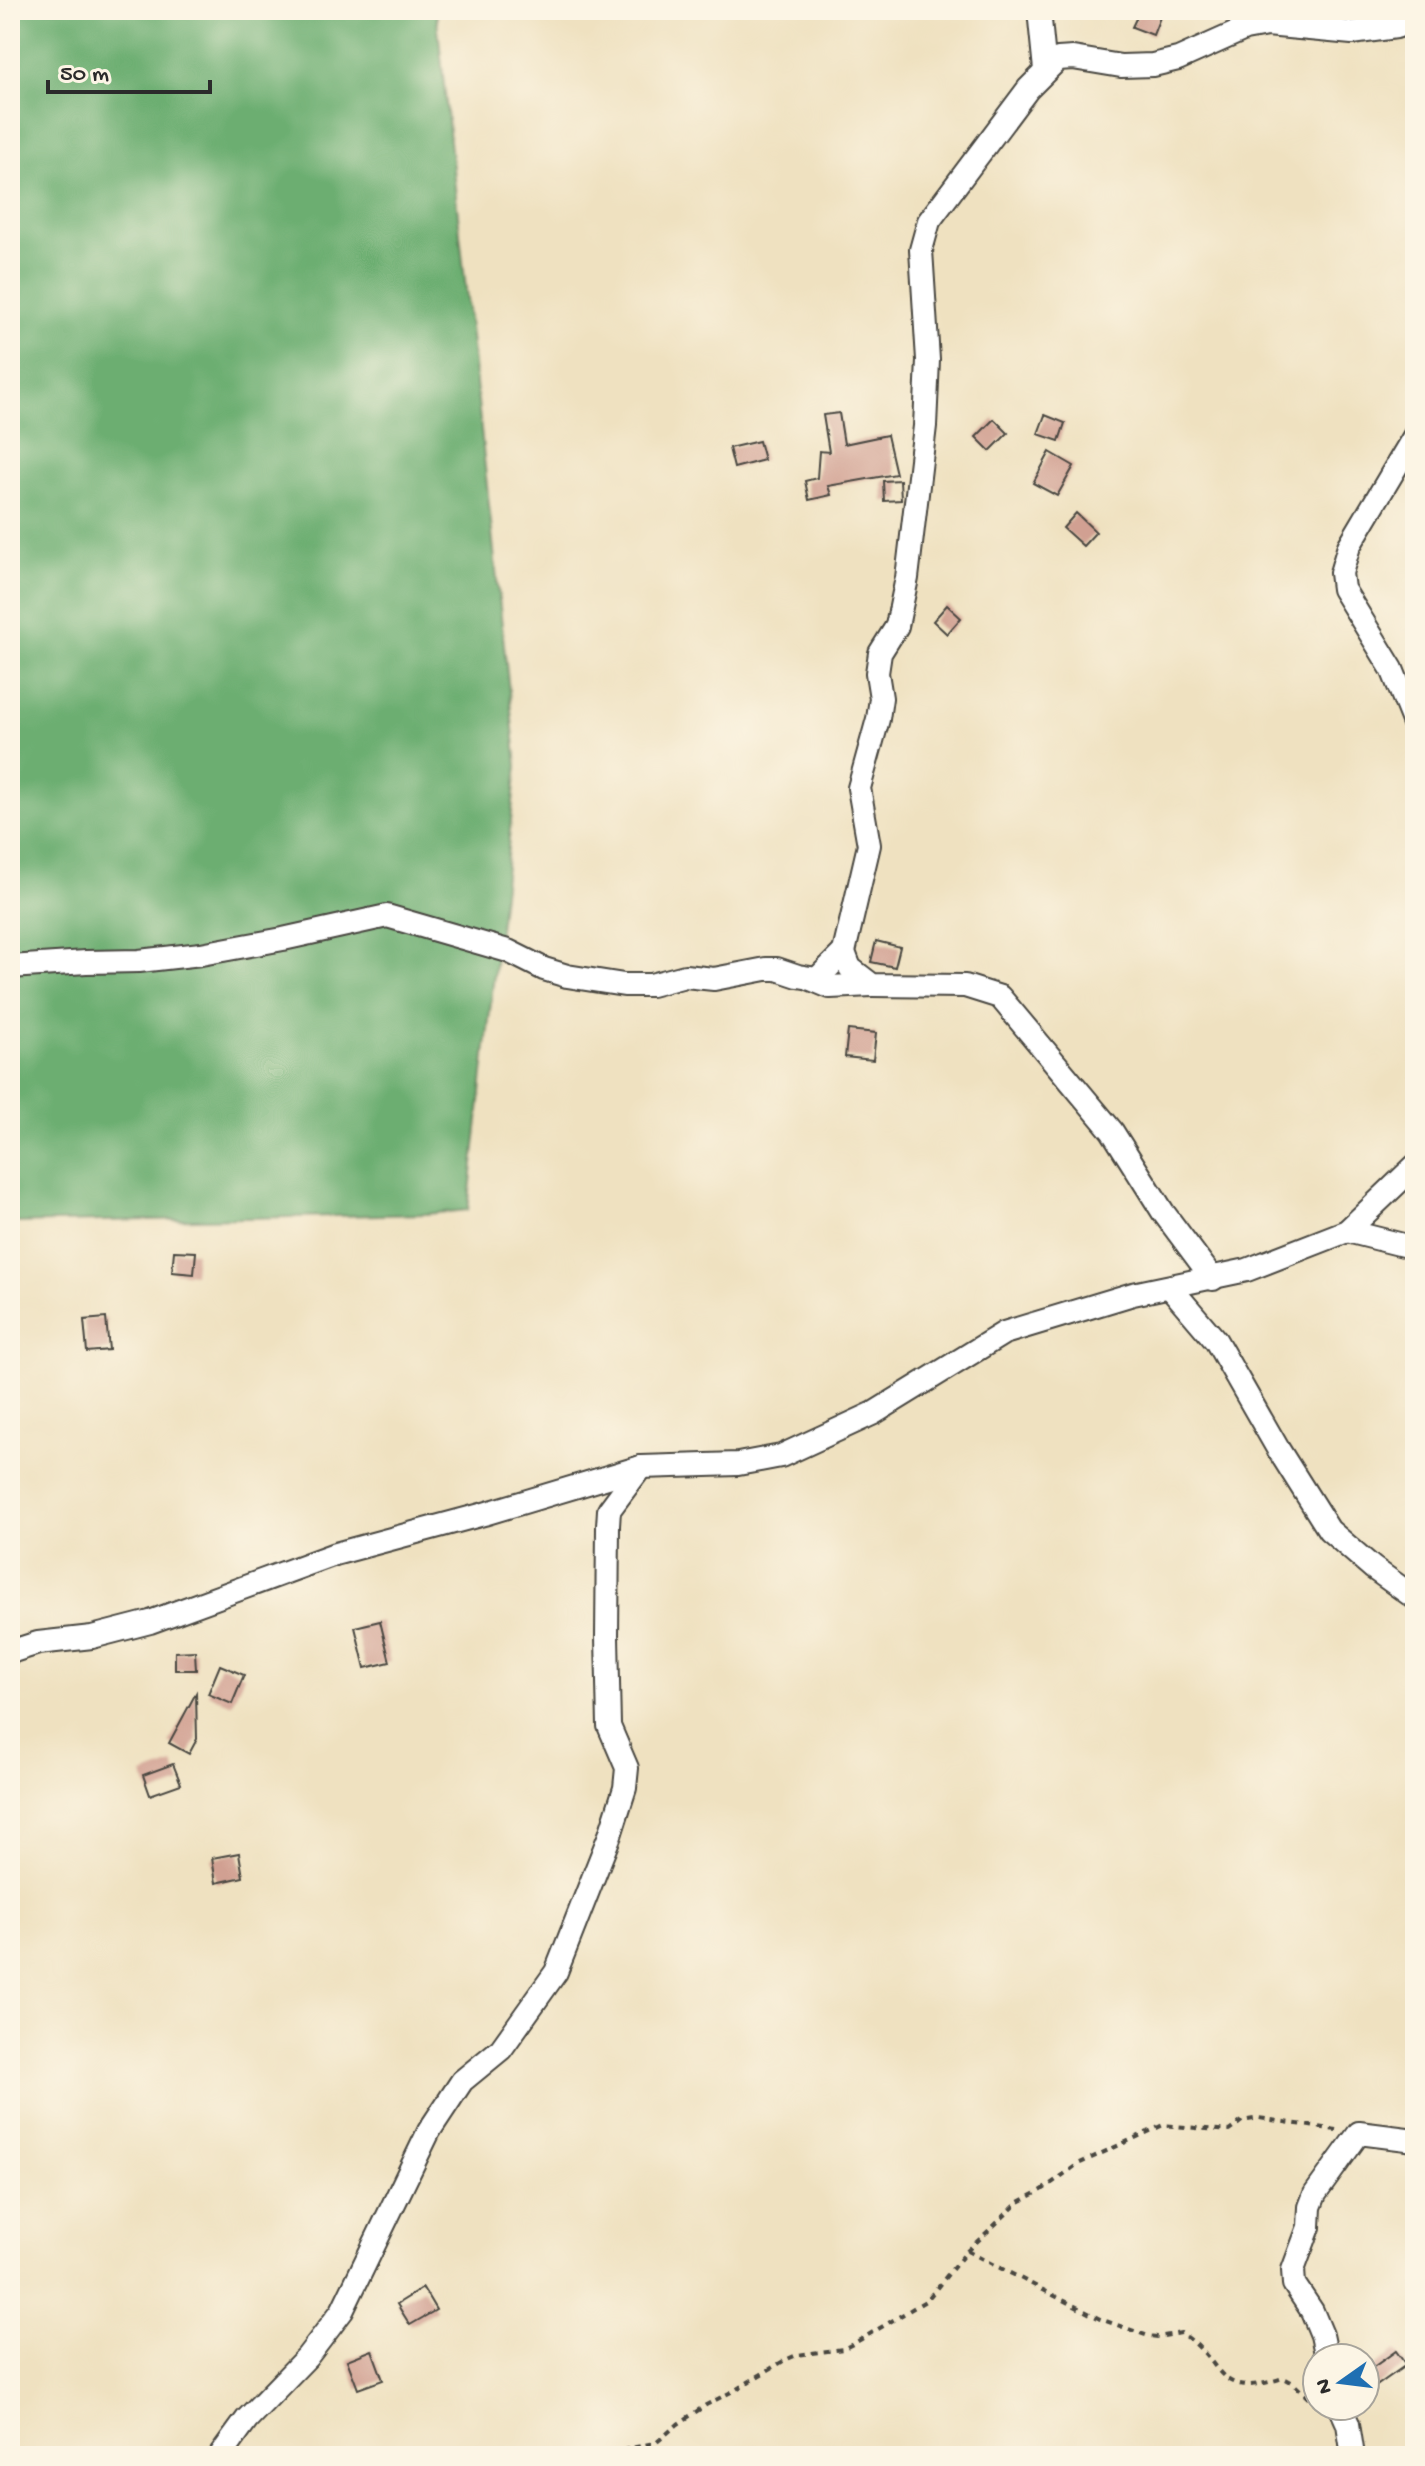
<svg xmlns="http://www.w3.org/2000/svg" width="1425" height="2466" font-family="'Gochi Hand',sans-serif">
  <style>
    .forest { fill: #6cae71; stroke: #4c6c4e; stroke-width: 2 }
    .building { fill: #d1a092 }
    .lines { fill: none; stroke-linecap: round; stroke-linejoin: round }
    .minor-casing { stroke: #484641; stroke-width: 26 }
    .path { stroke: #484641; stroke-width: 4; stroke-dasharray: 6 6; stroke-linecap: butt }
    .minor { stroke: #fff; stroke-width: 22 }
  </style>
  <rect width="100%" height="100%" fill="#fcf5e5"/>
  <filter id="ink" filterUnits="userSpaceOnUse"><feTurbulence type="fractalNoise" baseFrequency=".0125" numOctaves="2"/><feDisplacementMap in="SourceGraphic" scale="16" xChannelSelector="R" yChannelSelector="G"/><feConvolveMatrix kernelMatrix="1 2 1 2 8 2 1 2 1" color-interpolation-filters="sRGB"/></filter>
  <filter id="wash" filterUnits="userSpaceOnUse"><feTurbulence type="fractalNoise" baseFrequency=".006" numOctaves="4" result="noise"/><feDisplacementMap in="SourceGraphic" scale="32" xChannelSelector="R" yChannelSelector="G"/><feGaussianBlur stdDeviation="1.8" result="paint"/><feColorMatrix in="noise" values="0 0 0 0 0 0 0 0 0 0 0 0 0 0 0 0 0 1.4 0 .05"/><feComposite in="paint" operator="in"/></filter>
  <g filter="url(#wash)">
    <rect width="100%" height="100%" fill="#efe1c0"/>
    <polygon class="forest" points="10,10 436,10 517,766 468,1210 426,1214 10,1223"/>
    <g id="blocks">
      <g class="building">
        <polygon points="1140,10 1160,17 1153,35 1132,27"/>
        <polygon points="839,413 844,444 887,435 896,474 828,486 831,495 809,500 805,481 817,478 819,451 829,452 823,415"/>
        <polygon points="1045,415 1065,423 1059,441 1038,434"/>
        <polygon points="994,419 1008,433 990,451 976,437"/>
        <polygon points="759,441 764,460 734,468 729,448"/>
        <polygon points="1050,452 1074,466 1057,496 1033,483"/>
        <polygon points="900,480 901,500 884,501 883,481"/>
        <polygon points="1076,513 1096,532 1083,546 1063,528"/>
        <polygon points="947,605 961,618 947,634 933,621"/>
        <polygon points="876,941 900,947 895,967 871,962"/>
        <polygon points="848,1030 876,1033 873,1060 845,1057"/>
        <polygon points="174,1251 196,1252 194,1274 172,1272"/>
        <polygon points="106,1318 109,1350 87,1352 84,1320"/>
        <polygon points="380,1621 390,1662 365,1668 355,1627"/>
        <polygon points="195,1651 196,1670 175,1670 175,1652"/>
        <polygon points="220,1665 244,1675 232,1704 208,1694"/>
        <polygon points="196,1693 197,1739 189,1754 169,1743"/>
        <polygon points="173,1764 181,1784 150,1795 143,1775"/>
        <polygon points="239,1853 243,1877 216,1883 212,1858"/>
        <polygon points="423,2288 436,2310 410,2325 397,2304"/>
        <polygon points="372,2350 383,2380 358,2389 347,2360"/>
        <polygon points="1396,2351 1406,2365 1365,2394 1365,2373"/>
      </g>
    </g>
  </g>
  <g filter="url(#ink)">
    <use href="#blocks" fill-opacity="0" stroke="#484641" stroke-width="2"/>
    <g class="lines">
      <g class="minor-casing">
        <g id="minor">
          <polyline points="1039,10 1045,70"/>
          <polyline points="1415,435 1349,546 1341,573 1343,589 1392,669 1415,726"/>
          <polyline points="10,967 86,962 139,961 201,954 283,939 387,916 508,951 544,969 567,976 624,985 651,985 685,976 714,979 766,969 777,969 798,976 817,979 844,952"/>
          <polyline points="811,979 830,987 872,985"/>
          <polyline points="1347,1231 1415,1248"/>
          <polyline points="1213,1279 1163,1212 1112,1131 1000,997 965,986 872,985 850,968 844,952 869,845 859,788 878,719 881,698 877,673 880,653 897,626 907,578 925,426 928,360 921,250 929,221 1028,89 1058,59 1073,58 1121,66 1153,65 1178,59 1245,29 1267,25 1352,33 1396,27 1415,20"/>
          <polyline points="1170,1287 1216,1341 1278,1449 1329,1530 1373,1568 1415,1598"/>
          <polyline points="10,1652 38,1643 92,1637 150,1622 335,1554 484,1514 641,1467 738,1464 781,1456 874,1413 1004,1333 1133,1294 1247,1270 1347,1231 1415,1166"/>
          <polyline points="1327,2358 1322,2335 1312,2311 1294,2284 1293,2270 1309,2227 1310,2207 1315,2194 1359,2133 1415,2140"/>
          <polyline points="1340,2406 1348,2424 1353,2456"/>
          <polyline points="220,2456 247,2419 307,2357 342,2311 429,2131 462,2081 501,2049 556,1972 610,1835 625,1788 627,1768 609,1726 607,1637 608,1526 609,1510 641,1467"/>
        </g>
      </g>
      <g class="path">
        <path d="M967 2251 1100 2319 1148 2336 1158 2337 1181 2333C1227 2362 1212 2401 1283 2378 1297 2382 1304 2398 1317 2404"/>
        <polyline points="599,2456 657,2442 678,2424 706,2405 735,2390 785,2360 797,2355 843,2349 853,2344 927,2300 967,2251 1019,2202 1042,2190 1078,2164 1163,2125 1229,2131 1242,2121 1259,2118 1336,2130"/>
      </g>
      <use href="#minor" class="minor"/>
    </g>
  </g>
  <rect width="1425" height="2466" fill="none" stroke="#fcf5e5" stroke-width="40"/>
  <g transform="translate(1341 2382) rotate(256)"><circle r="38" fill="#fcf5e5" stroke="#a8a49b" stroke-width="2"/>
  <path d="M0-6L14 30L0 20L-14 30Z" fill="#1f6fb2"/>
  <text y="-12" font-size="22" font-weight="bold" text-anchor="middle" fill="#2b2b2b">N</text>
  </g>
  <path d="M48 80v12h162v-12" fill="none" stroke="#2b2b2b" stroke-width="4"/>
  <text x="60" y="80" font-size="24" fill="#2b2b2b" stroke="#fcf5e5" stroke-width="6" paint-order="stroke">50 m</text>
</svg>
